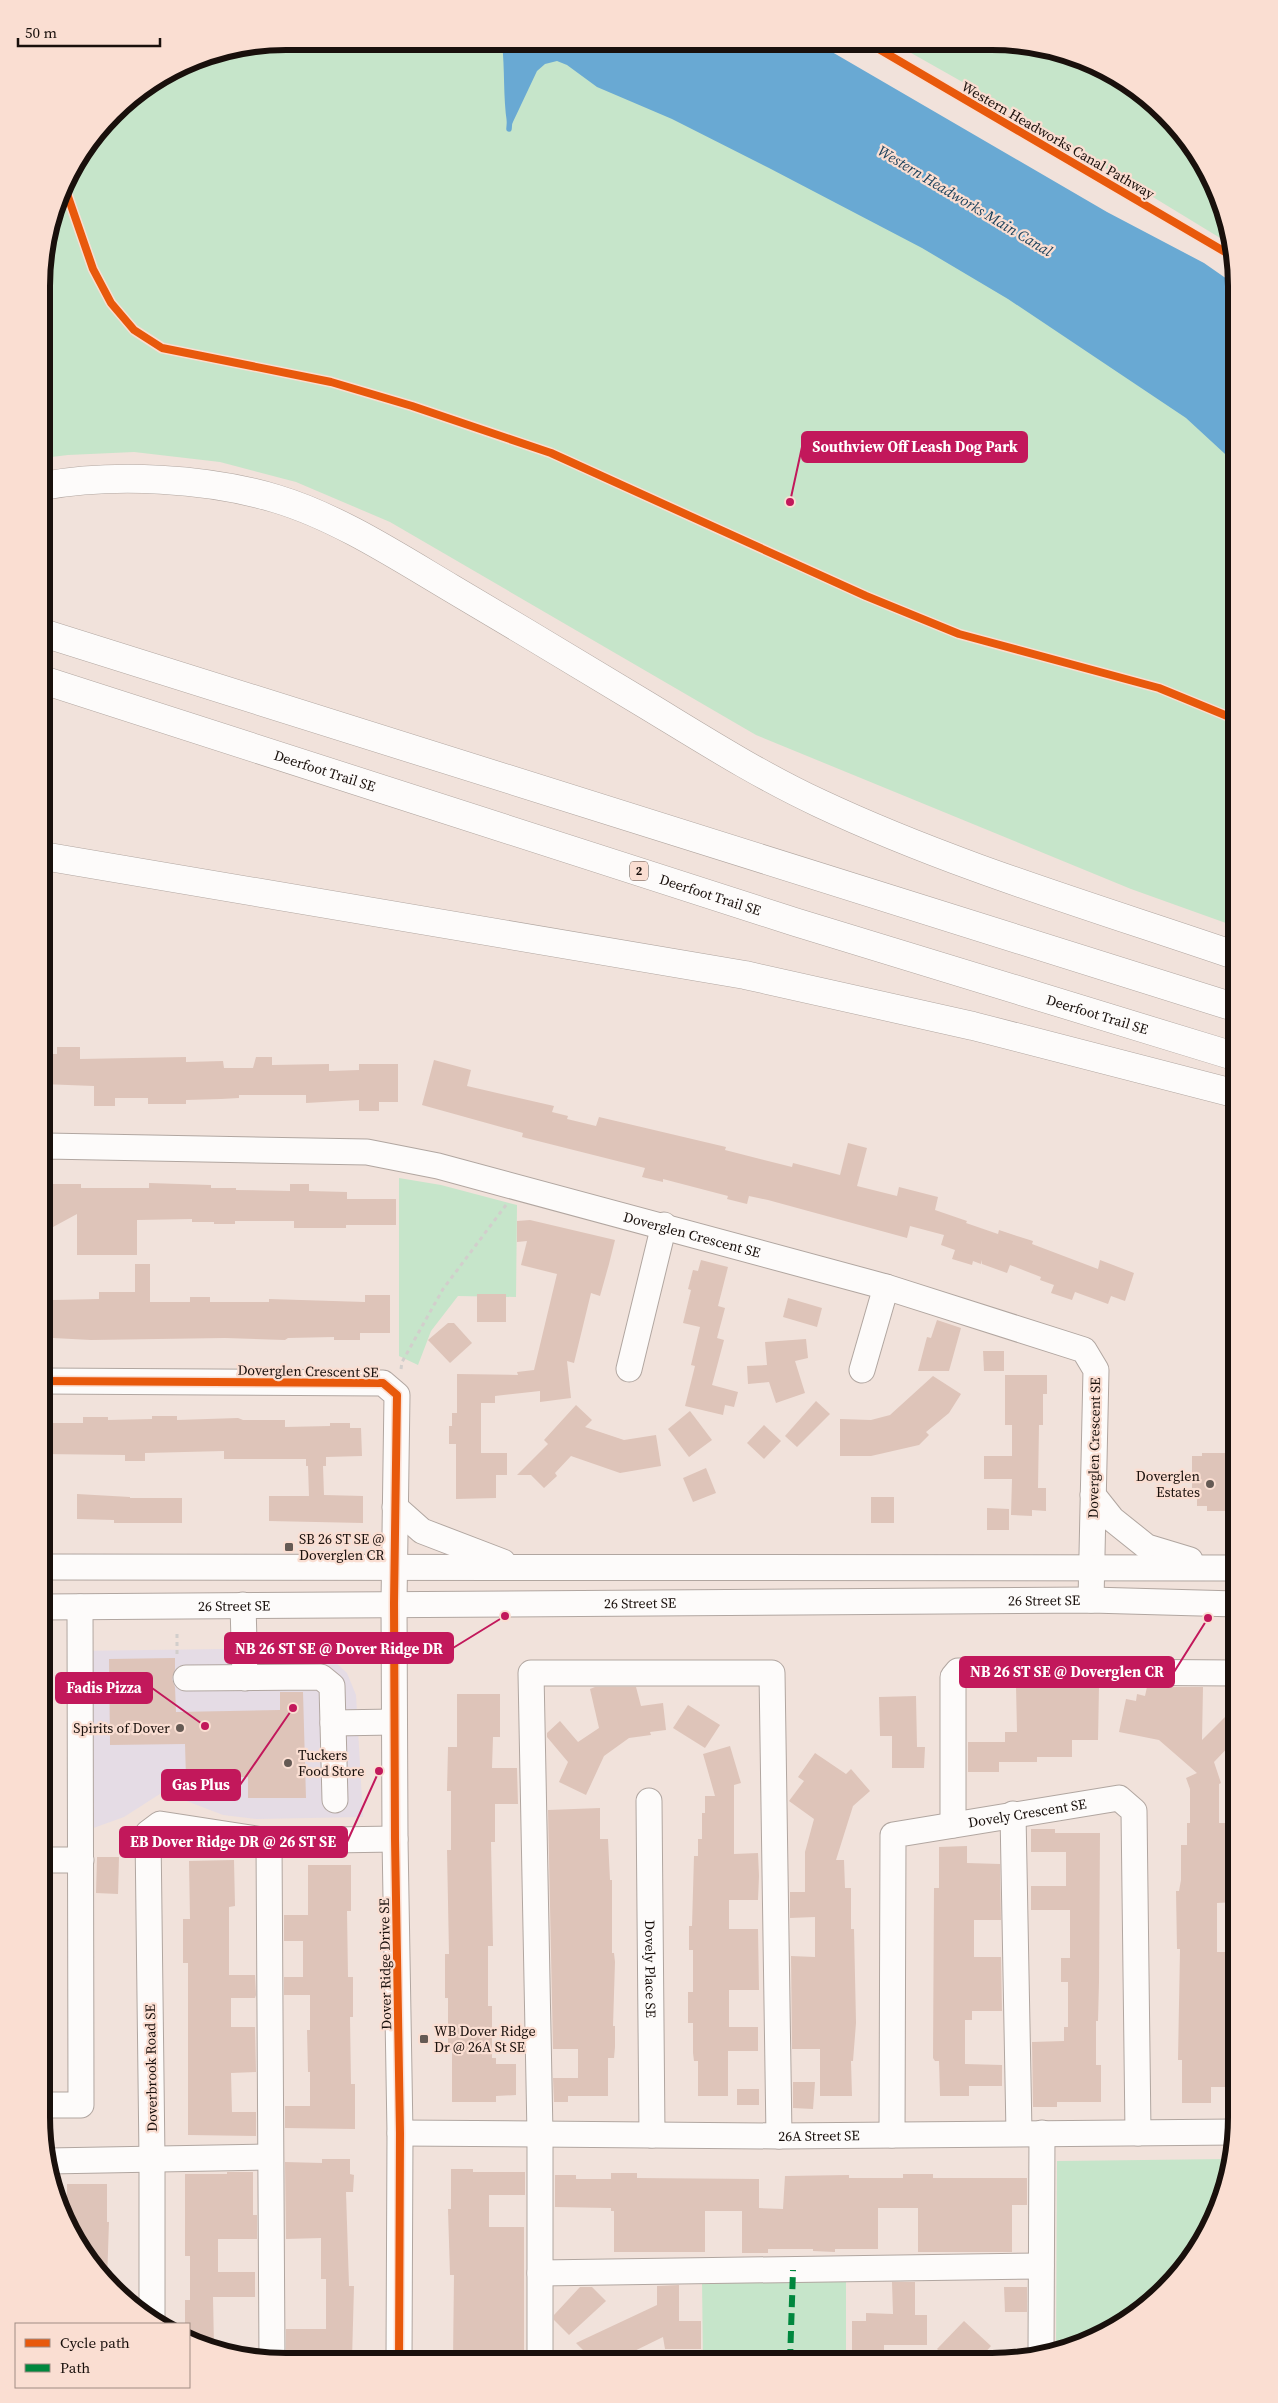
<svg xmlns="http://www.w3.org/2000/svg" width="1278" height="2403" font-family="'Source Serif 4',serif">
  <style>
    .commercial { fill: #e5dce5 }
    .green { fill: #c6e5ca }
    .water { fill: #69a9d3 }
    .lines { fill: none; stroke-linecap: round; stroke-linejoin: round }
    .stream { stroke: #69a9d3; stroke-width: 5.5 }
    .building { fill: #dec4b9 }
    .minor-casing { stroke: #b1a6a0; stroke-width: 27 }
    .highway-casing { stroke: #b1a6a0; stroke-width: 29 }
    .path { stroke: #d2cecc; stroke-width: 3; stroke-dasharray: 4 4; stroke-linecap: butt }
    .minor { stroke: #fdfbfa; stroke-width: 25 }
    .highway { stroke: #fdfbfa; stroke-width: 28 }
    .quiet { stroke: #00873e; stroke-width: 6; stroke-dasharray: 12 6; stroke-linecap: butt }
    .cycleway-casing { stroke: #faded2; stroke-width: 11 }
    .cycleway { stroke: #e8590c; stroke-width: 8 }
    .poi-dot { fill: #655a54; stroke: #faded2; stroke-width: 2 }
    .labels { text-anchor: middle; stroke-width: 4.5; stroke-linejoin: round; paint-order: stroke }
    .shield { fill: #faded2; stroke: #5c4e47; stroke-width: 1 }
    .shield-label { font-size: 12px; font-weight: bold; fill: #19100c }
    .street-label { font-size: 14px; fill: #19100c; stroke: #faded2 }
    .poi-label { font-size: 14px; fill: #19100c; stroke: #faded2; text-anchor: start }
    .water-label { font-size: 15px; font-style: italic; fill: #173e59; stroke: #faded2 }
    .rim { fill: none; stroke: #19100c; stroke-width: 6 }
    .leader { fill: none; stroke: #c2185b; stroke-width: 2 }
    .callout-dot { fill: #c2185b; stroke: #faded2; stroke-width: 2 }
    .callout { fill: #c2185b; stroke: #c2185b; stroke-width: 2 }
    .callout-label { font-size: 15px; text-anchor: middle; font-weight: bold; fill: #fff }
  </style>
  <rect width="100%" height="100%" fill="#f1e2db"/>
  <polygon class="commercial" points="286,1648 333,1660 347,1673 356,1695 363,1817 256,1819 223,1815 163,1792 124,1817 74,1835 73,1651"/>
  <g class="green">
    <polygon points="286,41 576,43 1237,428 1237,927 1131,889 756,735 390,522 296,482 220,462 134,452 68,455 43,458 43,254 67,177 124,102 192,60"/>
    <polygon points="897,45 1040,46 1100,66 1153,102 1195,150 1224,207 1230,244 989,97"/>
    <polygon points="399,1178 441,1185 517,1205 516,1297 458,1296 431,1331 418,1365 399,1356"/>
    <polygon points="1230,2159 1218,2211 1186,2266 1141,2311 1071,2349 1056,2351 1057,2161"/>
    <polygon points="846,2278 846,2361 703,2361 702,2279"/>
  </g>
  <path class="water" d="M502 43 820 45 1107 212 1204 263 1237 286V465L1186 418 1008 299 922 248 769 168 672 119 597 87 567 65 557 61 545 64 537 71 512 124 507 123C503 96 505 70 502 43Z"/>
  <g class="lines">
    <polyline class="stream" points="509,129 510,116"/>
  </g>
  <g class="building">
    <polygon points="57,1047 80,1047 80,1059 186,1057 186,1062 223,1061 224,1068 253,1068 256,1057 272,1057 272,1065 329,1064 329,1071 359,1070 359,1064 398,1064 398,1102 379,1102 379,1111 359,1111 359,1100 306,1103 306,1095 239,1095 239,1098 221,1099 186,1100 186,1104 148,1104 148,1098 115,1098 115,1106 94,1106 94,1086 42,1084 42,1054 57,1054"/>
    <polygon points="434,1060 471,1070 467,1086 554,1106 552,1112 568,1116 567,1119 596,1126 599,1117 726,1147 725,1150 792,1167 793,1163 840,1175 848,1143 867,1148 857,1186 897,1196 899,1187 938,1197 935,1210 967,1221 966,1223 998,1234 999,1230 1017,1236 1033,1241 1032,1244 1098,1269 1100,1260 1134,1273 1125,1301 1111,1296 1108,1304 1075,1292 1072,1300 1051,1293 1054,1285 1040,1280 1041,1277 1010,1265 1007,1273 982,1264 982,1260 981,1264 973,1261 972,1265 952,1259 955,1250 941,1245 944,1235 910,1226 907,1238 768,1200 749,1196 747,1204 727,1199 728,1196 663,1179 663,1182 642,1177 645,1168 522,1137 523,1133 422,1105"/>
    <polygon points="149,1183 211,1185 211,1188 236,1188 236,1190 290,1191 290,1184 309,1184 309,1191 347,1192 347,1199 396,1199 396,1225 346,1225 346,1228 294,1228 294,1221 235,1221 235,1224 214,1224 214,1222 192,1222 192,1219 137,1220 137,1255 77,1255 77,1214 42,1233 42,1184 81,1184 81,1188 149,1188"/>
    <polygon points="530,1220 615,1240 609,1264 600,1296 591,1293 574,1363 567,1361 571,1398 540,1402 540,1391 495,1396 495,1403 481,1403 481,1453 507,1453 507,1475 496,1475 496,1498 456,1499 456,1444 449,1444 449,1426 452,1426 452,1413 457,1413 457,1374 518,1375 517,1372 534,1370 557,1274 521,1265 527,1241 517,1242 517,1221"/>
    <polygon points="701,1260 728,1267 718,1306 725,1308 717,1338 724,1340 712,1385 738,1392 734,1407 725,1405 723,1415 685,1406 695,1366 691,1365 700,1327 683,1323 691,1290 688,1289 693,1270 698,1271"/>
    <polygon points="135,1264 150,1264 150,1302 190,1302 190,1297 210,1297 210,1302 269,1302 269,1299 365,1302 365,1295 390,1295 390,1333 360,1333 360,1340 334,1340 334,1337 288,1338 285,1340 225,1338 91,1340 53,1338 53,1300 99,1299 99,1292 135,1292"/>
    <rect x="477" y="1294" width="29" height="28"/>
    <polygon points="788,1298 822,1308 817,1327 783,1317"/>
    <polygon points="937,1320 961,1328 949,1371 918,1371 927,1337 931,1338"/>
    <polygon points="448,1323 454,1323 472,1343 450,1363 428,1340"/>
    <polygon points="806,1339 808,1358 795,1361 805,1393 776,1403 769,1382 748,1384 747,1366 767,1365 765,1342"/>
    <polygon points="983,1351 1004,1351 1004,1371 984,1371"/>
    <polygon points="1005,1375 1047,1375 1047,1394 1043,1394 1043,1425 1039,1425 1038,1488 1046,1488 1046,1511 1032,1510 1032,1516 1011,1515 1012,1479 984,1479 984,1456 1012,1456 1012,1425 1005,1425"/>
    <polygon points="933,1376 961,1394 949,1413 926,1432 929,1435 919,1445 871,1456 840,1456 840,1419 871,1420 890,1415"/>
    <polygon points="816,1401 830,1414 797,1447 785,1436"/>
    <polygon points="576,1405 592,1420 585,1427 624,1440 656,1435 661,1466 620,1473 571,1456 555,1473 557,1476 544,1488 531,1475 517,1475 548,1444 544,1440"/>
    <polygon points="690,1411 712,1440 689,1457 668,1429"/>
    <polygon points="152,1416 177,1416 177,1420 238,1418 243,1420 285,1420 285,1427 330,1426 330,1423 350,1423 350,1428 361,1428 362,1456 326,1457 326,1466 323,1466 324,1495 363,1496 363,1523 269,1521 269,1496 309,1496 308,1466 306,1466 306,1459 224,1459 224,1451 145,1453 145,1461 125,1461 125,1455 42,1454 42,1423 83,1423 83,1417 108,1417 108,1420 152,1419"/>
    <polygon points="764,1425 781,1441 764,1459 747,1443"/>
    <polygon points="1202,1453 1236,1453 1236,1511 1207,1511 1207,1506 1197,1506 1197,1488 1192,1488 1192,1456 1202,1456"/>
    <polygon points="706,1468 716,1493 693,1502 683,1478"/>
    <polygon points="77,1494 130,1497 130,1498 182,1498 182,1523 114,1523 114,1520 77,1519"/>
    <rect x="871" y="1497" width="23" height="26"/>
    <polygon points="987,1508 1009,1509 1009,1530 987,1530"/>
    <polygon points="175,1658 175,1669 172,1679 175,1687 176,1712 280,1710 280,1692 303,1692 306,1798 248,1798 248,1777 186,1778 185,1744 110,1745 109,1659"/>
    <polygon points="1016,1686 1099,1686 1098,1740 1072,1740 1072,1757 1037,1757 1037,1762 999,1762 999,1772 968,1772 968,1742 1005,1742 1005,1732 1017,1732"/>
    <polygon points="595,1687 636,1687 641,1706 663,1703 666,1730 650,1732 651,1735 629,1738 604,1756 586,1795 559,1782 568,1762 547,1737 547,1733 560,1721 578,1742 599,1728 590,1689"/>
    <polygon points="1147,1687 1203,1687 1202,1740 1228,1714 1236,1722 1236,1739 1214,1762 1221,1783 1219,1784 1219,1823 1236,1823 1236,1902 1217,1903 1217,1952 1236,1952 1236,2087 1211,2087 1211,2103 1182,2103 1182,2060 1178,2060 1180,1949 1177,1949 1176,1891 1179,1891 1181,1880 1181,1845 1187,1845 1187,1823 1190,1823 1190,1789 1186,1778 1197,1773 1159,1740 1119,1732 1126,1699 1136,1701 1137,1694 1145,1696"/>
    <polygon points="457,1694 500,1694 500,1737 493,1737 492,1768 517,1768 518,1804 495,1804 495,1842 491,1842 493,1946 488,1946 488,2006 492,2006 492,2058 496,2058 496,2064 516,2064 516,2095 496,2096 496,2102 452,2102 452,2050 448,2050 448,1998 445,1998 445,1954 449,1954 447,1850 451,1850 451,1791 447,1791 448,1747 457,1747"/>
    <polygon points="916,1696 917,1747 925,1747 924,1768 892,1768 892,1736 880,1736 879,1697"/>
    <polygon points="688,1705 720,1725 705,1748 673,1728"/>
    <polygon points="730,1746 741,1783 734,1785 734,1854 758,1853 759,1876 758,1900 729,1900 729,1929 758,1929 759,1990 729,1990 729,2027 758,2027 758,2051 728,2051 728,2096 698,2096 698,2061 694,2061 693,2053 693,2023 688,2023 688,1992 693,1992 693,1950 689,1950 689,1926 692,1926 694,1856 698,1856 698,1839 702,1839 702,1813 705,1813 705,1796 715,1796 703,1754"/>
    <polygon points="815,1753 846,1774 851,1769 870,1791 853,1806 836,1860 844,1860 845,1888 851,1888 851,1929 854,1929 856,2023 853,2061 851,2061 852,2096 820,2096 820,2049 792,2049 791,1956 815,1957 815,1917 790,1918 790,1892 805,1892 805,1852 814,1819 789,1801 804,1781 798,1777"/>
    <polygon points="600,1808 600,1839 608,1839 610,1880 612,1880 612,1953 614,1953 615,1962 613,2026 615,2026 615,2047 614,2058 608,2058 608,2096 568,2096 568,2102 554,2102 553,2078 578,2078 578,2049 553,2049 548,1810"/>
    <polygon points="1031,1829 1055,1829 1055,1833 1100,1833 1099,1982 1098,2021 1096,2021 1096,2065 1101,2065 1101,2102 1057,2102 1057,2107 1033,2107 1032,2042 1064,2041 1064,2027 1068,2027 1068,1982 1061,1982 1061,1958 1070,1958 1070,1910 1031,1910 1031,1886 1066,1886 1066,1852 1031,1852"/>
    <polygon points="967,1846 967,1863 1000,1864 1001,1920 974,1920 974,1957 1001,1957 1002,2011 972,2011 972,2020 965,2020 965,2064 1002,2065 1002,2086 969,2086 969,2096 940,2096 939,2061 935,2061 933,2058 934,1888 939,1888 939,1847"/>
    <polygon points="97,1857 119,1857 118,1894 96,1893"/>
    <polygon points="234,1860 235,1906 229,1907 229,1975 255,1975 256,1995 255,1998 231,1998 231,2027 255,2027 256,2072 231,2073 232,2112 256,2112 256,2136 188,2135 188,1963 183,1963 183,1919 190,1919 189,1861"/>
    <polygon points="308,1865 351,1865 351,1911 347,1911 348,1977 353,1977 353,2017 350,2017 351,2084 355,2084 355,2129 285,2128 285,2106 310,2106 310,2072 308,2072 307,2030 310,2030 310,1995 284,1995 284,1977 303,1977 303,1941 284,1941 284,1915 308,1915"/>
    <polygon points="793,2082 815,2082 813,2109 793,2108"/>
    <rect x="737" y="2089" width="22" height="16"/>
    <polygon points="322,2159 350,2159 350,2174 354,2175 353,2192 346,2192 349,2286 354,2286 352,2360 323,2360 323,2354 286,2354 286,2329 326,2329 326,2279 321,2279 321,2238 286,2239 285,2162 322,2163"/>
    <polygon points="451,2169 473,2169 473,2172 525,2172 525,2195 489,2195 489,2227 524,2227 524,2360 453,2360 454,2275 450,2275 448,2209 451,2209"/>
    <polygon points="227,2172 253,2172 253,2215 257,2215 257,2239 218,2239 218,2272 255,2272 255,2297 213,2297 214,2348 189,2340 189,2324 185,2324 185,2300 190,2300 190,2256 185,2256 185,2174 227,2174"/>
    <polygon points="611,2173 637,2173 637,2178 759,2179 759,2208 783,2209 785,2176 849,2175 849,2178 903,2178 903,2174 933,2174 933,2178 1027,2178 1027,2205 1012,2205 1012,2252 918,2252 918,2208 878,2208 878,2249 835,2249 835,2252 813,2251 813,2249 768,2249 768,2253 742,2253 742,2211 705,2211 705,2252 614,2252 614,2211 611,2211 611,2208 555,2207 555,2175 576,2175 576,2179 611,2179"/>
    <polygon points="67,2184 107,2184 107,2222 109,2222 107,2281 83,2253 72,2232 72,2214 67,2214"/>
    <polygon points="892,2282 915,2282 915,2315 927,2315 927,2345 884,2345 884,2356 852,2356 852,2321 866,2321 866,2313 893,2314"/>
    <polygon points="679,2285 679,2321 701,2321 701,2349 665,2349 663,2337 614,2361 581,2361 586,2353 576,2343 657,2305 657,2286"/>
    <polygon points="580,2287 592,2287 606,2301 569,2335 554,2320 554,2315"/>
    <polygon points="1004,2287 1027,2287 1027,2312 1005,2312"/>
    <polygon points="964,2321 991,2346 977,2362 951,2362 937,2349"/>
  </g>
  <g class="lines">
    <g class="minor-casing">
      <g id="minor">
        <path id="s1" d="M42 1148 46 1146 367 1152 438 1166 886 1287 1084 1350 1096 1370 1091 1600"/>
        <polyline points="629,1369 664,1225"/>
        <polyline points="862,1370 886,1287"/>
        <polyline points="42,1381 383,1383 397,1395 394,1603 395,1839 400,2133 399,2360"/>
        <polyline points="1093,1495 1112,1519 1147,1547 1190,1560"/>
        <polyline points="395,1507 422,1531 503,1562"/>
        <polyline points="42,1567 1236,1568"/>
        <polyline points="243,1605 245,1678"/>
        <path id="s2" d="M42 1607 1091 1600 1236 1604"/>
        <polyline points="186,1678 321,1677 332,1686 335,1800"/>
        <polyline points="333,1723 394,1722"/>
        <path id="s3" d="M649 1801 652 2135"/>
        <polyline points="1013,1814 1019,2133"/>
        <polyline points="953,1825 953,1677 958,1671 1236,1673"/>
        <polyline points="269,1841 272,2360"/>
        <polyline points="42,1860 81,1860"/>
        <polyline points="41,2105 81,2105 80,1607"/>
        <path id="s4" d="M400 2133 779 2136 1236 2132"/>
        <path id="s5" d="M892 2135 893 1835 1119 1798 1134 1811 1138 2133"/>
        <polyline points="48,2161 270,2157"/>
        <polyline points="540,2273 1041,2266"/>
        <polyline points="152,2319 152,2159 148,1833 160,1824 269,1841 395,1839"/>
        <polyline points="1041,2354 1042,2133"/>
        <polyline points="540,2360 540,2134 531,1673 772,1673 779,2136"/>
      </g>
    </g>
    <g class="highway-casing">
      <g id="highway">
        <path d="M43 486C114 473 208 478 277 499 337 517 397 556 451 588 517 627 582 666 648 706 704 740 759 775 819 803 953 866 1097 908 1237 956"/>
        <polyline points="43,633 1237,1008"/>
        <path id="s6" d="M43 680 795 922 1237 1057"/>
        <polyline points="43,856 745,975 973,1026 1237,1094"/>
      </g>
    </g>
    <g class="path">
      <polyline points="401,1369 402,1362 443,1289 506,1205"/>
      <polyline points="177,1654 177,1632"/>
    </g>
    <use href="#minor" class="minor"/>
    <use href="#highway" class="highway"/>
    <polyline class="quiet" points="790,2361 793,2270"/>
    <g class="cycleway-casing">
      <g id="cycleway">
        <polyline points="872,45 1232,256"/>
        <polyline points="64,185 93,269 111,303 134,330 162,348 331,382 412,406 551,453 866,596 959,634 1159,688 1237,720"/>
        <polyline points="42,1381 383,1383 397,1395 394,1603 395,1839 400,2133 399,2360"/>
      </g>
    </g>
    <use href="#cycleway" class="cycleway"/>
  </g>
  <g class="poi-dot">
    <circle cx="1210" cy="1484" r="5"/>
    <rect x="284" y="1542" width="10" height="10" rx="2.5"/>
    <circle cx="180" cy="1728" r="5"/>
    <circle cx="288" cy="1763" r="5"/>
    <rect x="419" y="2034" width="10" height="10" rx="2.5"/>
  </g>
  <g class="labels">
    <rect class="shield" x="630" y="861.5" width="18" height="19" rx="4"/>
    <g class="shield-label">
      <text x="639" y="875">2</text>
    </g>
    <g class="street-label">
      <text transform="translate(1058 140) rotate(30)" y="5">Western Headworks Canal Pathway</text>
      <text dy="5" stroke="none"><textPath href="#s6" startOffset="296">Deerfoot Trail SE</textPath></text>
      <text dy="5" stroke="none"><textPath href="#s6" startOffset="701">Deerfoot Trail SE</textPath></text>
      <text dy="5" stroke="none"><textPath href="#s6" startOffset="1106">Deerfoot Trail SE</textPath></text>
      <text dy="5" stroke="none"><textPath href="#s1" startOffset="661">Doverglen Crescent SE</textPath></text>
      <text transform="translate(308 1371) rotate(1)" y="5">Doverglen Crescent SE</text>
      <text transform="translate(1094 1448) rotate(-89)" y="5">Doverglen Crescent SE</text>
      <text dy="5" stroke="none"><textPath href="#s2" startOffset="1002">26 Street SE</textPath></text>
      <text dy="5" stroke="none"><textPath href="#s2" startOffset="598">26 Street SE</textPath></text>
      <text dy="5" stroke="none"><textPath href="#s2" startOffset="192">26 Street SE</textPath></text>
      <text dy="5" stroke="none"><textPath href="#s5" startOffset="436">Dovely Crescent SE</textPath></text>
      <text transform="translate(385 1964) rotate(-91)" y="5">Dover Ridge Drive SE</text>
      <text dy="5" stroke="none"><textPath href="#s3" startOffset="168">Dovely Place SE</textPath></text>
      <text transform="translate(151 2068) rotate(-91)" y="5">Doverbrook Road SE</text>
      <text dy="5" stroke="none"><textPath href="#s4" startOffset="419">26A Street SE</textPath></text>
    </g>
    <g class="poi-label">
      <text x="1200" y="1481" text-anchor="end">Doverglen<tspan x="1200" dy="16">Estates</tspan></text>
      <text x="299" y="1544">SB 26 ST SE @<tspan x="299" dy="16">Doverglen CR</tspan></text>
      <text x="170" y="1733" text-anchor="end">Spirits of Dover</text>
      <text x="298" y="1760">Tuckers<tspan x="298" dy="16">Food Store</tspan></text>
      <text x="434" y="2036">WB Dover Ridge<tspan x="434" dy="16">Dr @ 26A St SE</tspan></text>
    </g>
    <g class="water-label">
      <text transform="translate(965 201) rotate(31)" y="5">Western Headworks Main Canal</text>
    </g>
  </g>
  <path d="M0 0H1278V2403H0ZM286 50H992A236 236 0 0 1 1228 286V2117A236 236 0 0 1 992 2353H286A236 236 0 0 1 50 2117V286A236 236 0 0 1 286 50Z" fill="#faded2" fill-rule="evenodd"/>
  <path class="rim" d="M286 50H992A236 236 0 0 1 1228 286V2117A236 236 0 0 1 992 2353H286A236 236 0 0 1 50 2117V286A236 236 0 0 1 286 50Z"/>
  <path class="leader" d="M790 502L802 447M505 1616L453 1648M1208 1618L1174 1672M205 1726L152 1688M293 1708L240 1785M379 1771L347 1842"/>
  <g class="callout-dot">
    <circle cx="790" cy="502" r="5"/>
    <circle cx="505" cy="1616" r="5"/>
    <circle cx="1208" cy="1618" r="5"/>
    <circle cx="205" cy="1726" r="5"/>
    <circle cx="293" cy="1708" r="5"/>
    <circle cx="379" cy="1771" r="5"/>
  </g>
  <g class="callout">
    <rect x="802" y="432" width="225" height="30" rx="5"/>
    <rect x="225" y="1633" width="228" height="30" rx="5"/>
    <rect x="960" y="1657" width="214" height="30" rx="5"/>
    <rect x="56" y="1673" width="96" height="30" rx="5"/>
    <rect x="162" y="1770" width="78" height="30" rx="5"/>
    <rect x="120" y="1827" width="227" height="30" rx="5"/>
  </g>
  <g class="callout-label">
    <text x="915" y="452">Southview Off Leash Dog Park</text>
    <text x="339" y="1654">NB 26 ST SE @ Dover Ridge DR</text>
    <text x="1067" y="1677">NB 26 ST SE @ Doverglen CR</text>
    <text x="104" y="1693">Fadis Pizza</text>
    <text x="201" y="1790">Gas Plus</text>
    <text x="233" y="1847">EB Dover Ridge DR @ 26 ST SE</text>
  </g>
  <rect x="15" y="2323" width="175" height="65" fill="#faded2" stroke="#a08c83"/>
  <rect x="25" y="2339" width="25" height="8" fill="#e8590c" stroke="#a08c83"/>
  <text x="60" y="2348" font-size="15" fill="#19100c">Cycle path</text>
  <rect x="25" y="2364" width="25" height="8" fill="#00873e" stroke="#a08c83"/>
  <text x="60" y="2373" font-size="15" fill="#19100c">Path</text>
  <path d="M18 38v8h142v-8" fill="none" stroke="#19100c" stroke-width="2.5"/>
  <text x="25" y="38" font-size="15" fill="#19100c" stroke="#faded2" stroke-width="4" paint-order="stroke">50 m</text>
</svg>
